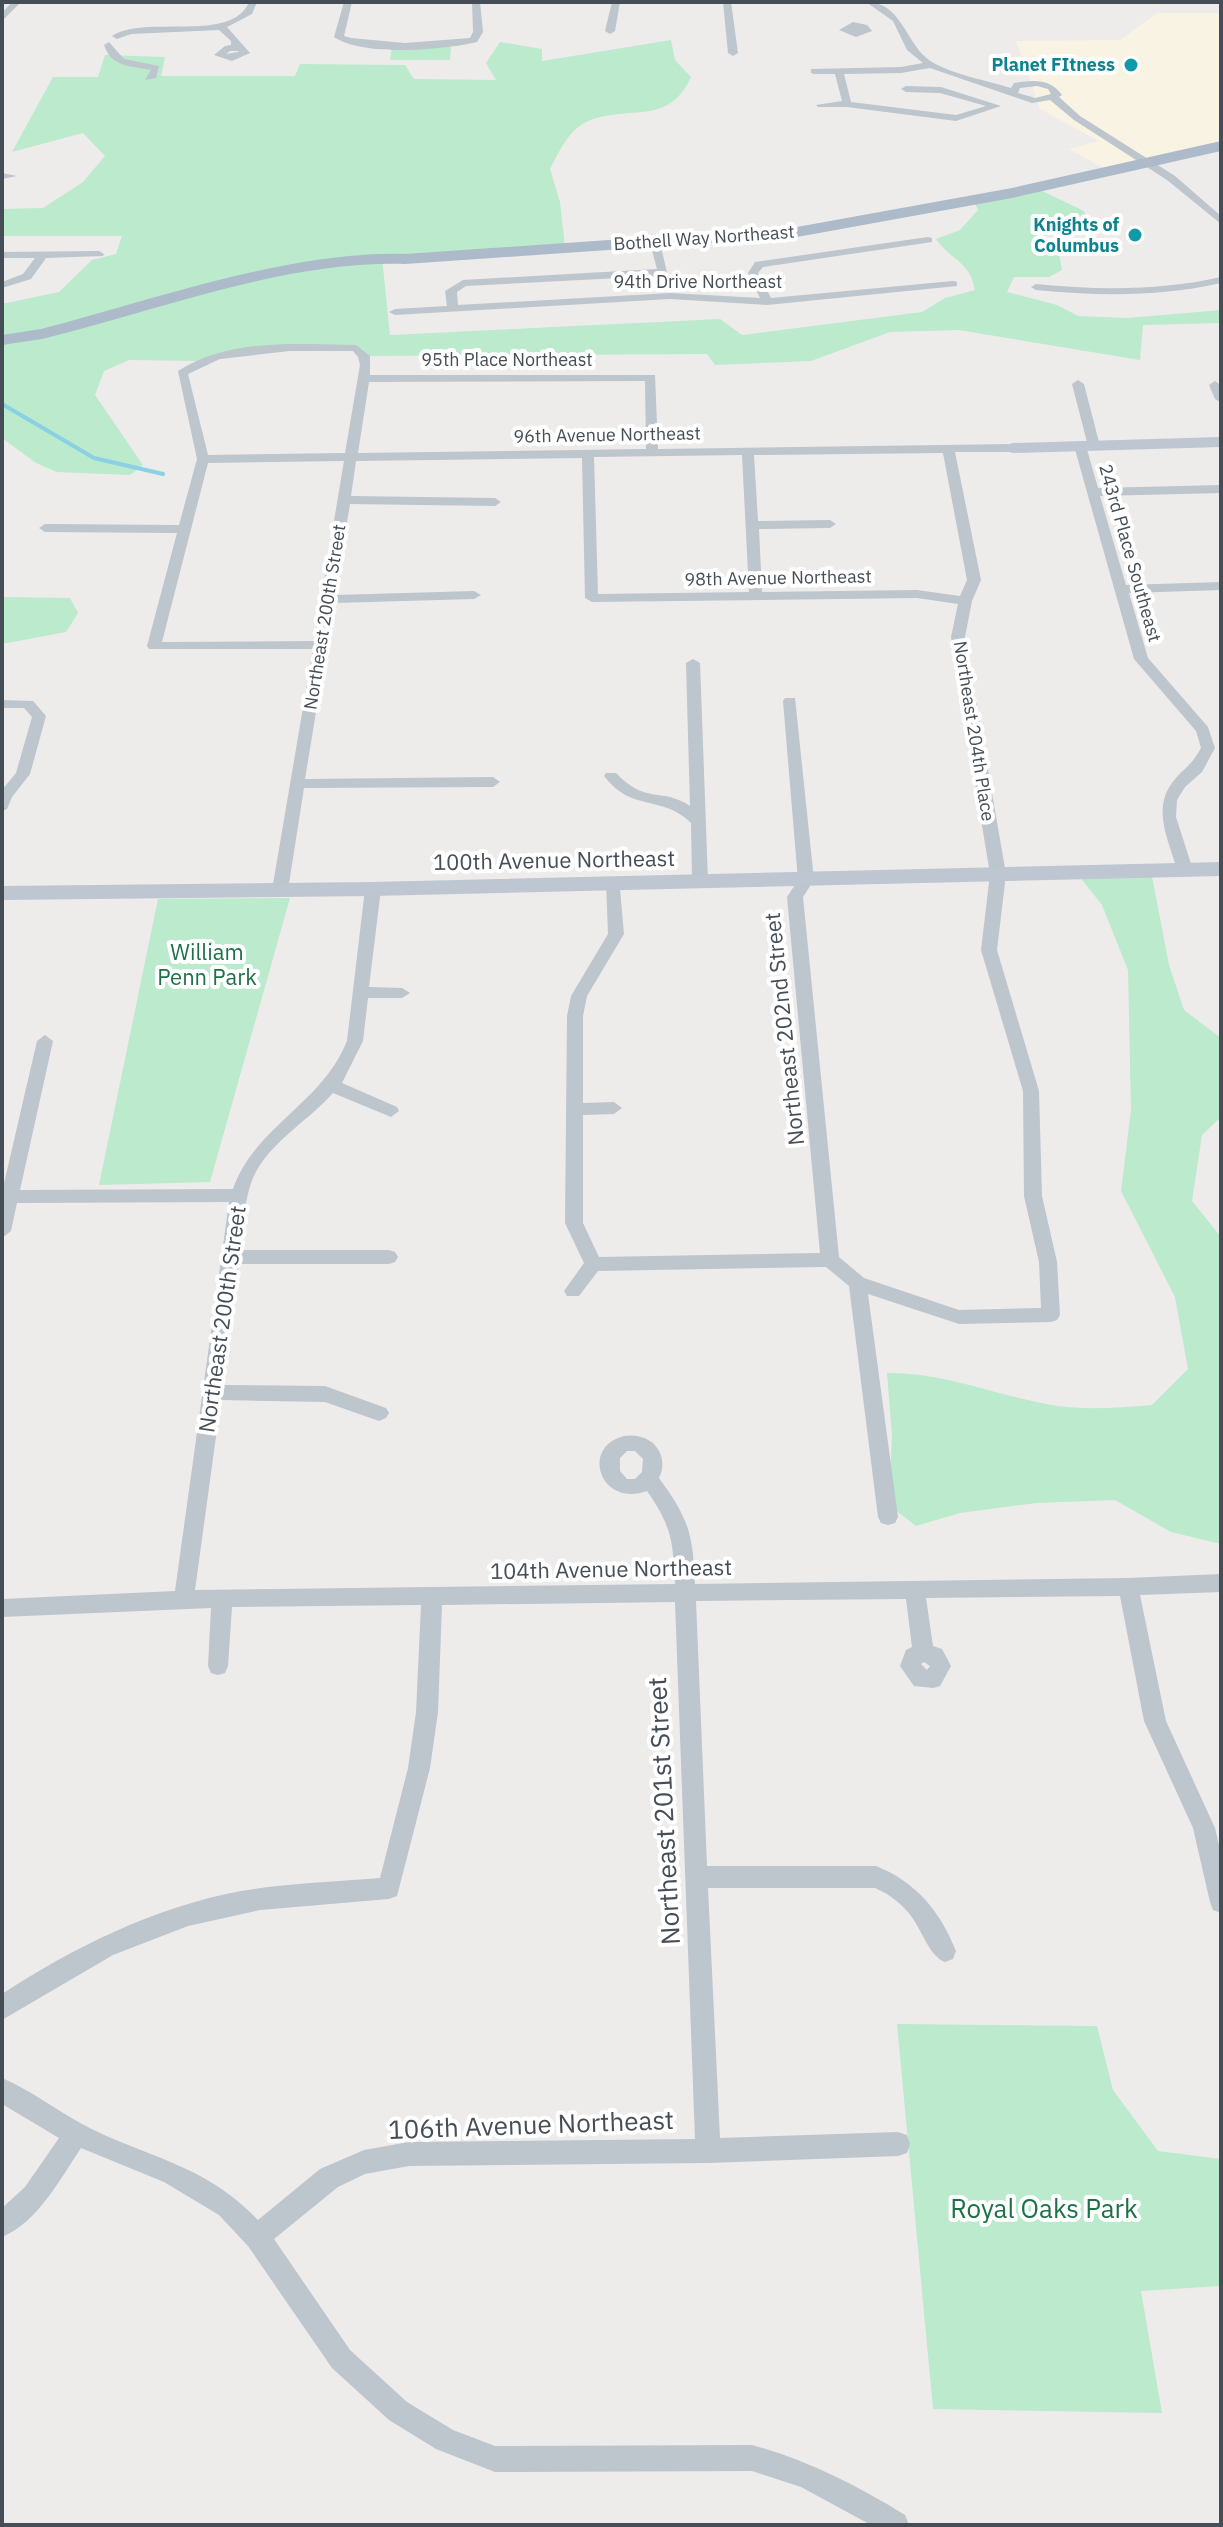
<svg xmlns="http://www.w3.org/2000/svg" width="1223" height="2527" font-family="'IBM Plex Sans',sans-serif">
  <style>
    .commercial { fill: #f9f3e4 }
    .green { fill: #bbeacd }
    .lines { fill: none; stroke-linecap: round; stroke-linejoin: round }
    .stream { stroke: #8bd1e3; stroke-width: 4 }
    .street { fill: #bdc5cd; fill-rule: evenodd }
    .secondary { fill: #bdc6d1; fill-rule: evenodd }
    .primary { fill: #acbac9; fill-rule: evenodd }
    .culture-dot { fill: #0f9aa8; stroke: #fff; stroke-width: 3 }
    .labels { text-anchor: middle; stroke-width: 8; stroke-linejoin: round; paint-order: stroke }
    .far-culture-label { font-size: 18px; font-weight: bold; fill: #0d838f; stroke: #fff; text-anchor: end }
    .far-street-label { font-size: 18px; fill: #454e57; stroke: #fff }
    .street-label { font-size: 22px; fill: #454e57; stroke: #fff }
    .park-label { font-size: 22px; fill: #1d7147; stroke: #fff }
    .near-street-label { font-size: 26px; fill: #454e57; stroke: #fff }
    .near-park-label { font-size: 26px; fill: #1d7147; stroke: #fff }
  </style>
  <rect width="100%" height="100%" fill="#eeebeb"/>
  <polygon class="commercial" points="1157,13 1221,13 1221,145 1111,172 1069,149 1099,141 1040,109 1016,41 1120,40"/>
  <g class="green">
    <path d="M671 40 675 60 691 77C668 127 631 104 588 121 569 129 559 152 550 169L560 202 565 248 382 257 390 335 720 319 742 335 922 312 945 298 975 290C970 261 948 258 936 239L960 230 978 210 974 200 1036 188 1084 211 1089 223 1045 235 1059 254 1062 270 1049 277H1014L1007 292 1057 305 1078 316 1128 318 1221 310V323L1143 325 1140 360 959 330 890 332 811 361 715 365 707 354 364 356 356 348H281L202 361 129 360 104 371 95 395 143 465 130 475 57 472 36 463 2 438V304L59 292 92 260 116 254 122 236H2V209L43 208 83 182 105 156 83 133 12 152 53 77H98L105 55 165 57 161 76H295L300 64 405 65 414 79 496 80 486 63 500 42 542 49V61Z"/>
    <polygon points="392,47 451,47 450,60 390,60"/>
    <polygon points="2,597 70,598 78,613 66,632 2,644"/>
    <path d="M1151 871 1169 965 1184 1010 1221 1038V1117L1202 1135 1192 1201 1221 1237V1544L1171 1532 1115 1500 1036 1503 960 1513 916 1526 889 1505 892 1436 887 1373C942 1372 992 1394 1046 1404 1081 1411 1116 1408 1152 1405L1188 1369 1175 1297 1121 1191 1131 1110 1128 970 1102 905 1076 872Z"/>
    <polygon points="290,898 210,1182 99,1185 158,899"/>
    <polygon points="897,2024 1097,2026 1113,2090 1158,2151 1221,2159 1221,2286 1141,2291 1162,2413 933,2409"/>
  </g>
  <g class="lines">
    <polyline class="stream" points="2,404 94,458 163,474"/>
    <g class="street">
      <polygon points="12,2 21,2 2,21 2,13"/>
      <path d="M249 2H257L252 14 227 27 250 53 232 61 214 55 225 46 231 45V41L219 30 131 34 117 39 112 36C145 14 232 44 249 2ZM230 51H238L239 52 226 54Z"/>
      <path d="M344 2H352L344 36 351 38 405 43 470 38 473 32 472 2H480L483 32 477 42C444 50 363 57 334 37Z"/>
      <polygon points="612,2 620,2 615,31 610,34 605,31"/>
      <polygon points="723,2 731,2 738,53 733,56 728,53"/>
      <path d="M866 2C903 2 905 45 932 62 952 74 988 81 1011 88L1014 83C1033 80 1050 78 1062 95L1059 97 1080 116 1175 176 1221 216V224L1167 180 1074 120 1050 100 1032 103 930 68 901 73 844 74 851 102 956 115 986 106 940 93 906 92 901 89 906 86 941 87 1001 106 956 121 847 107H818L816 105 842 101 835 74H814L811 73V69L901 67 923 63 907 50 893 21ZM1037 86 1048 89 1051 94 1035 98 1018 93 1020 88Z"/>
      <polygon points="853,22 867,25 872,31 856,37 839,30"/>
      <path d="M109 42 124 59 159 66 156 78 145 80 151 70C131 66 111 67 104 45Z"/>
      <polygon points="2,173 17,176 2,179"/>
      <polygon points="928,237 932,238 932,242 763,267 758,273 771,298 953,281 957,282 957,286 767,305 670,299 395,315 389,312 395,309 447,306 445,291 463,280 657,269 650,243 655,240 660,243 670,285 662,285 658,276 466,286 457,292 458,305 670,293 760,298 748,273 755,262"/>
      <polygon points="99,251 104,254 103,256 46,258 31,279 2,288 2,282 23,274 35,258 2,258 2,252"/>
      <path d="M1221 277V283C1160 297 1098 296 1036 290L1031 287 1036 284C1098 290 1160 291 1221 277Z"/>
      <path d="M356 345 370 356V375H655L658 449 1012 444 1018 448 1012 452H955L981 580 972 601 965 637 1006 874 997 950 1039 1091 1042 1196 1057 1262 1060 1315 1057 1320 1051 1322 959 1324 868 1294 898 1517 895 1523 888 1525 881 1523 878 1517 849 1286 826 1267 598 1271 579 1296H567L564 1291 584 1263 565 1223 567 1016 571 996 608 934 606 882 614 877 619 878 624 934 587 996 583 1016V1103L614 1102 622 1108 614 1114 583 1115V1223L599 1257 820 1253 787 897 798 880 783 701 785 698H795L814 880 803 897 839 1257 864 1278 959 1310 1041 1308 1039 1262 1024 1196 1023 1091 981 950 990 874 951 637 958 604 917 598 592 602 585 598 582 458 356 461 351 496 495 498 501 502 495 506 350 504 335 595 474 591 481 595 474 599 334 603 305 779 493 777 500 782 493 787 304 788 288 890 280 895 275 894 272 890 313 649H149L147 646 177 533 45 532 39 528 45 524 179 525 197 459 178 371C229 338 298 344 356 345ZM290 351H353L358 357 360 365 345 453 208 455 188 374 220 359ZM645 381 646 449 358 453 369 382ZM943 453 967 580 960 596 917 590 762 592 759 529 830 528 836 524 830 520 758 521 754 455ZM742 455 749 592 598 594 594 457ZM344 461 314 641 162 642 208 463Z"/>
      <polygon points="1078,380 1084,384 1100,446 1098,449 1088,446 1072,384"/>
      <polygon points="1215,381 1221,385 1221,403 1215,399 1209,385"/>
      <path d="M1080 442 1086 446 1098 488 1221 485V493L1100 496 1126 585 1221 582V590L1129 593 1148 658 1208 727 1215 748 1202 772 1185 787 1177 800 1176 817 1193 870 1185 875 1177 870C1169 841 1152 810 1172 783 1183 768 1191 767 1201 748L1196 731 1134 659 1074 446Z"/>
      <path d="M693 659 700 663 708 881 700 886 692 881 691 823C662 794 632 813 604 776L606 773H616C646 805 662 787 690 806L686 663Z"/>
      <polygon points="2,700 33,701 46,716 30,774 12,797 7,809 2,811 2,790 16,773 32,717 24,708 2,708"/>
      <path d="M373 884 381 889 369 987 402 988 410 993 402 998H368L363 1041 342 1083 397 1107 399 1111 391 1117 333 1093C310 1119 275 1139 257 1170 244 1193 244 1224 240 1250H389L395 1252 398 1257 395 1262 389 1264H239L223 1385 325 1386 386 1408 389 1413 386 1418 379 1421 325 1402 221 1400 195 1590 675 1584C673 1541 672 1527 647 1491 600 1508 580 1447 624 1436 634 1434 646 1437 653 1443 663 1453 665 1466 659 1478 689 1519 693 1534 695 1584L1128 1578 1221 1574V1592L1140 1595 1166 1721 1215 1828 1221 1854V1913L1213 1910 1210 1902 1193 1828 1144 1721 1120 1596 926 1598 933 1646 942 1649 951 1666 940 1686 933 1688 914 1686 900 1666 906 1650 912 1647 906 1599 696 1601 707 1866H876C916 1882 940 1911 956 1951L953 1959 945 1962C929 1956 922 1930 911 1916 901 1903 889 1894 875 1888H708L720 2138 898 2132 907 2135 910 2144 907 2153 898 2156 708 2163 409 2166 365 2174 338 2187 274 2239 350 2350 407 2402 453 2430 495 2446 752 2445C807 2460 856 2485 905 2515L909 2525H871L801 2487 752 2471 495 2472 436 2449 389 2420 332 2368 248 2246 219 2215 164 2182 81 2148C60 2179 38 2222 2 2237V2208L25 2187 59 2138 2 2104V2078C30 2090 55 2109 82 2124 146 2158 204 2163 258 2220L320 2169 364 2150 409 2142 695 2139 675 1602 442 1605 438 1712 430 1768 397 1896 389 1899 260 1910 188 1926 113 1955 2 2020V1994C74 1947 155 1907 241 1891 287 1883 334 1882 380 1878L408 1768 416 1712 421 1605 232 1607 228 1666 225 1673 218 1675 211 1673 208 1666 211 1608 2 1617V1599L175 1591 229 1202 17 1203 11 1231 2 1238V1192L37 1041 45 1035 53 1041 20 1190 233 1189C255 1126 322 1104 347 1041L365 889ZM627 1451H635L643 1459 642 1472 635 1479H627L620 1471V1458ZM924 1662 930 1666 927 1670 921 1664Z"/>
    </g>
    <g class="secondary">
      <polygon points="1221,437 1221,447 1012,453 1004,448 1012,443"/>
      <polygon points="1221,862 1221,876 373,896 2,900 2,886 373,882"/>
    </g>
    <path class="primary" d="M1221 141V151L1012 198 797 237 405 264C282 261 160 310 42 339L2 345V335L41 329C156 299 288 251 405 254L797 227 1012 188Z"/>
  </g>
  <g class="culture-dot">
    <circle cx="1131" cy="65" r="8"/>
    <circle cx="1135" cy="235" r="8"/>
  </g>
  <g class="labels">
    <g class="far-culture-label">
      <text x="1115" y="71">Planet FItness</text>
      <text x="1119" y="231">Knights of<tspan x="1119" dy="21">Columbus</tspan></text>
    </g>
    <g class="far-street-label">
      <text transform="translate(704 238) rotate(-4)" y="6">Bothell Way Northeast</text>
      <text x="698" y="288">94th Drive Northeast</text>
      <text x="507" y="366">95th Place Northeast</text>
      <text transform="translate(607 435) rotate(-1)" y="6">96th Avenue Northeast</text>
      <text transform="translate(1130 553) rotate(74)" y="6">243rd Place Southeast</text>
      <text transform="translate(778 578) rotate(-1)" y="6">98th Avenue Northeast</text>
      <text transform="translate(325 617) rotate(-81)" y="6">Northeast 200th Street</text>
      <text transform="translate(974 731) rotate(81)" y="6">Northeast 204th Place</text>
    </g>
    <g class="street-label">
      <text transform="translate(554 860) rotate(-1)" y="8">100th Avenue Northeast</text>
      <text transform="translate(784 1029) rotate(-96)" y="8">Northeast 202nd Street</text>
      <text transform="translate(222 1319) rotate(-82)" y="8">Northeast 200th Street</text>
      <text transform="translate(611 1569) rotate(-1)" y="8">104th Avenue Northeast</text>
    </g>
    <g class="park-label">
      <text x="207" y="960">William<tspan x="207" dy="25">Penn Park</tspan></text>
    </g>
    <g class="near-street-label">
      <text transform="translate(664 1811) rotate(-93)" y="9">Northeast 201st Street</text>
      <text transform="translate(531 2125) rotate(-2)" y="9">106th Avenue Northeast</text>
    </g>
    <g class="near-park-label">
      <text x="1044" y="2218">Royal Oaks Park</text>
    </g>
  </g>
  <rect width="1223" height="2527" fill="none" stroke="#454e57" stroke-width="8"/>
</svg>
